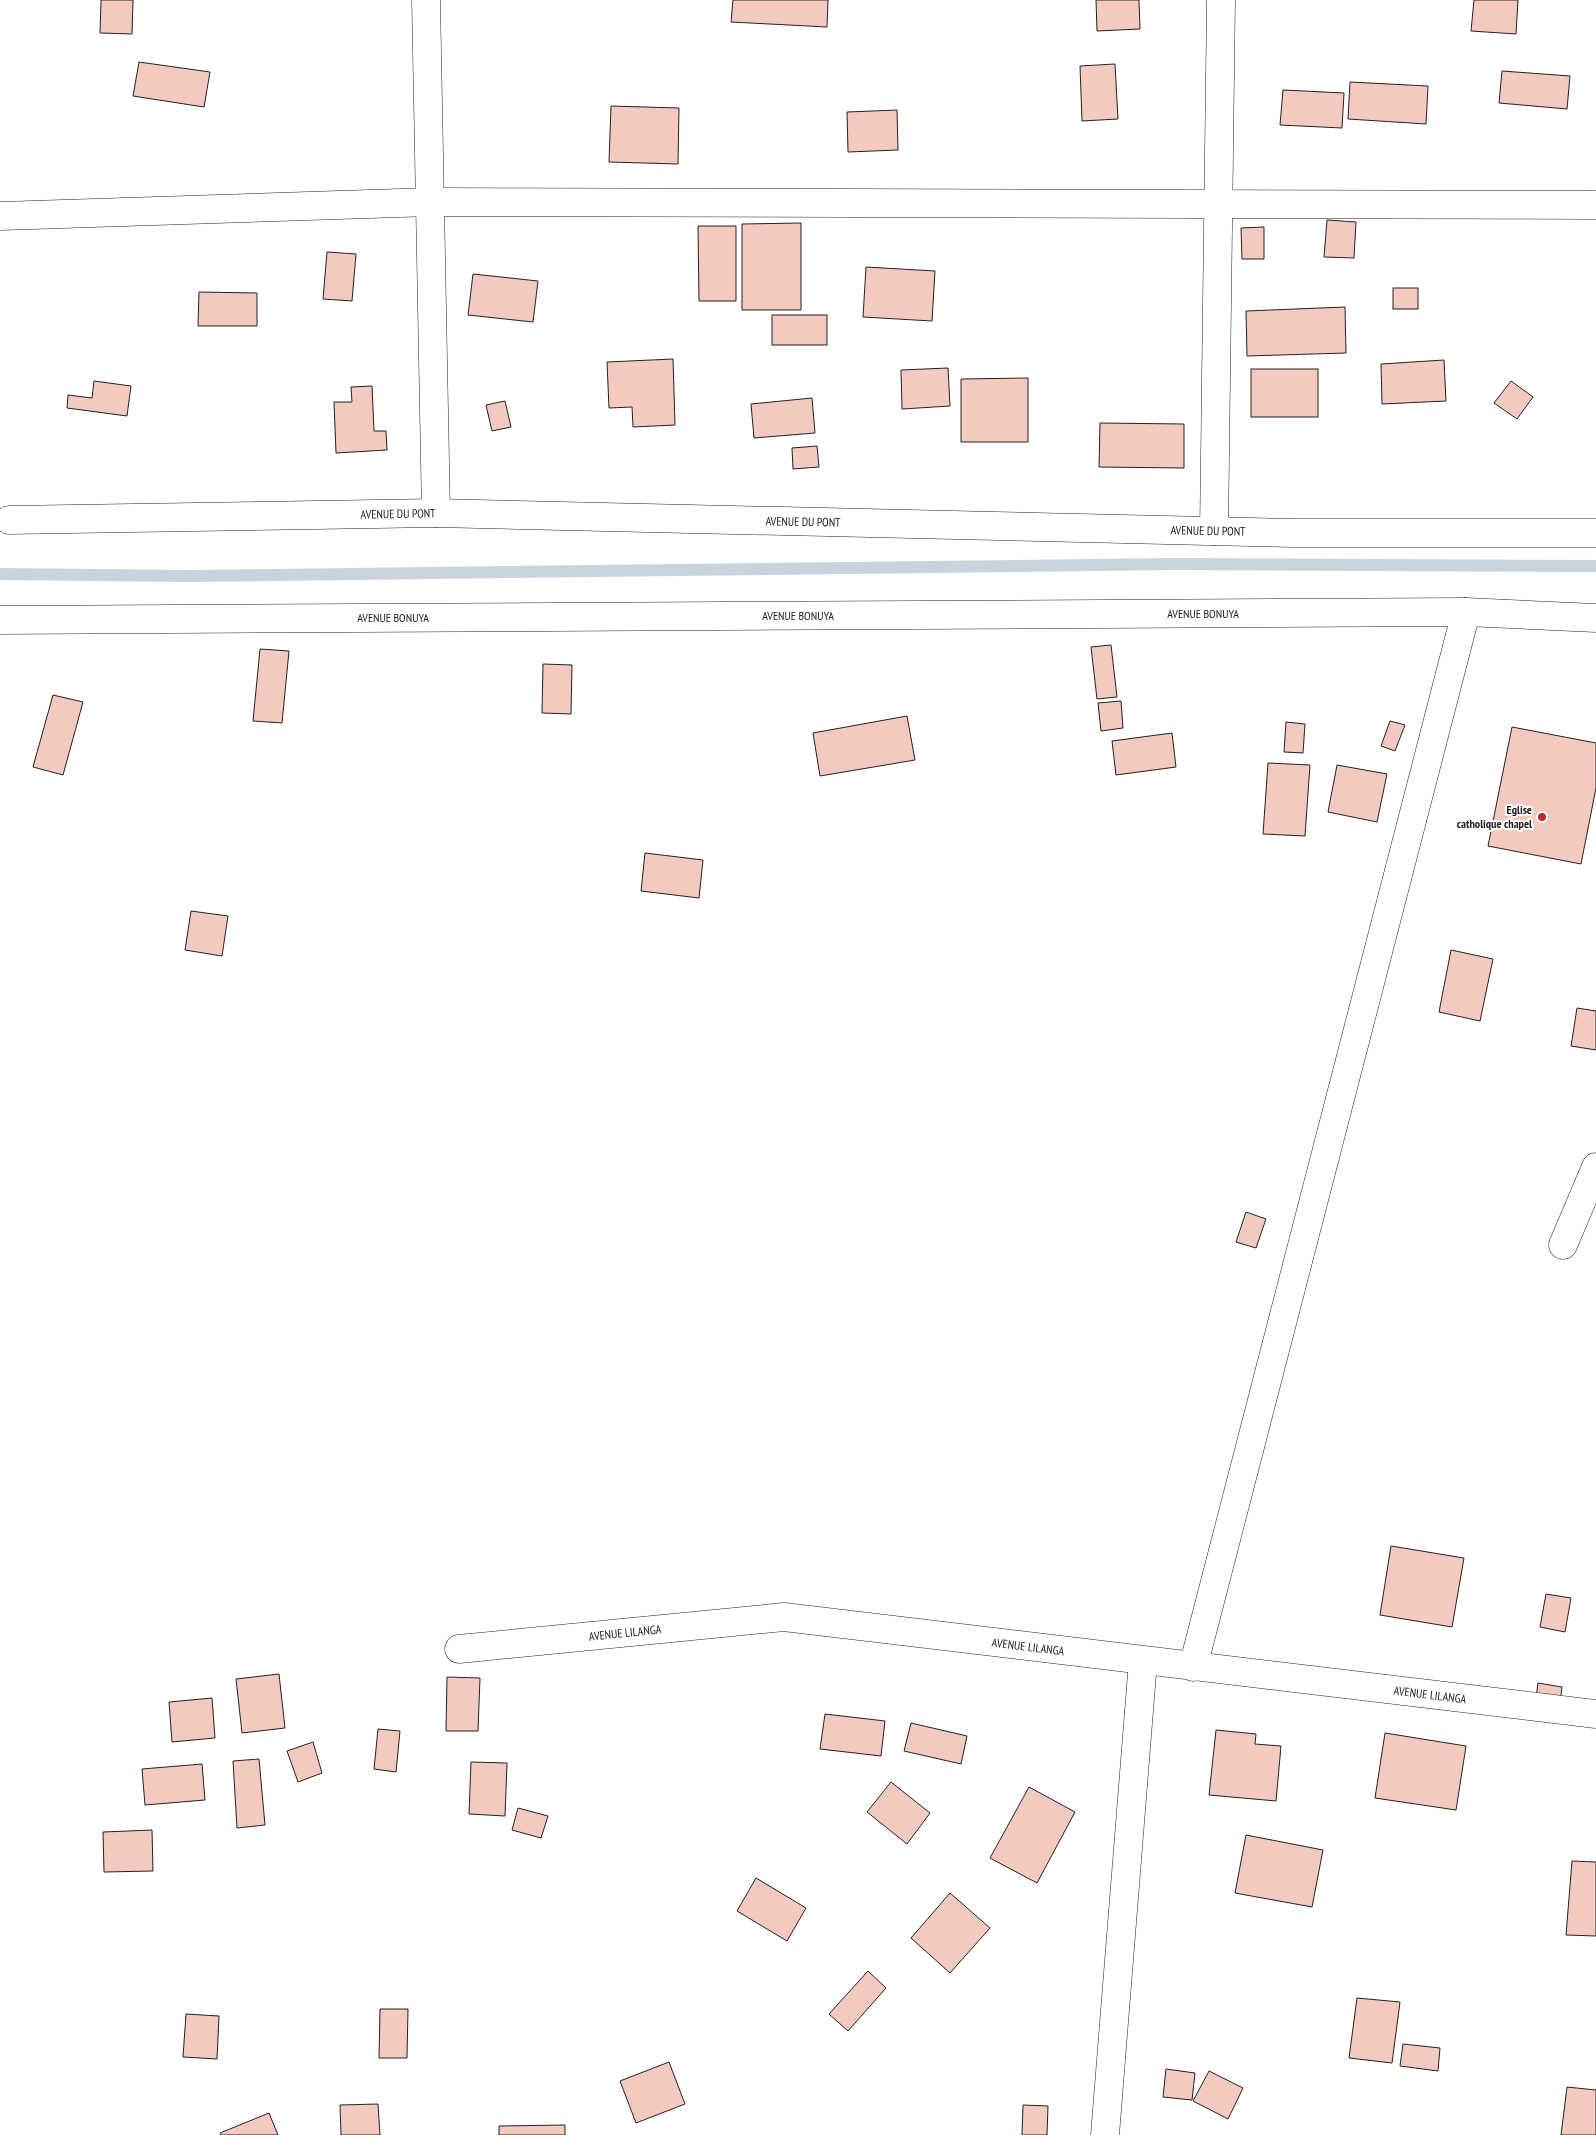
<svg xmlns="http://www.w3.org/2000/svg" width="1596" height="2135" font-family="'PT Sans Narrow',sans-serif">
  <style>
    .lines { fill: none; stroke-linecap: round; stroke-linejoin: round }
    .stream { stroke: #c7d3dd; stroke-width: 12 }
    .building { fill: #f3c9c0; stroke: #222 }
    .minor-casing { stroke: #222; stroke-width: 29 }
    .minor { stroke: #fff; stroke-width: 28 }
    .poi-dot { fill: #c62828; stroke: #fff; stroke-width: 2 }
    .labels { text-anchor: middle; stroke-width: 4; stroke-linejoin: round; paint-order: stroke }
    .street-label { font-size: 12px; fill: #222; stroke: #fff }
    .poi-label { font-size: 12px; font-weight: bold; fill: #222; stroke: #fff; text-anchor: end }
  </style>
  <rect width="100%" height="100%" fill="#fff"/>
  <g class="lines">
    <polyline class="stream" points="0,574 188,576 1173,564 1596,566"/>
  </g>
  <g class="building">
    <polygon points="101,0 133,0 132,34 100,33"/>
    <polygon points="733,0 828,0 827,27 731,22"/>
    <polygon points="1096,0 1139,0 1140,29 1097,31"/>
    <polygon points="1474,0 1518,0 1516,34 1471,31"/>
    <polygon points="139,62 210,72 204,107 133,96"/>
    <polygon points="1115,64 1118,119 1082,121 1080,66"/>
    <polygon points="1502,71 1570,76 1567,109 1499,103"/>
    <polygon points="1350,82 1428,86 1426,124 1348,119"/>
    <polygon points="1283,90 1344,93 1342,128 1280,125"/>
    <polygon points="611,106 679,108 678,164 609,162"/>
    <polygon points="897,110 898,150 848,152 847,112"/>
    <polygon points="1327,220 1356,222 1354,258 1324,257"/>
    <polygon points="801,223 801,310 742,310 742,224"/>
    <polygon points="698,226 736,226 736,301 699,301"/>
    <polygon points="1264,227 1264,259 1242,259 1241,228"/>
    <polygon points="327,252 356,254 352,301 323,299"/>
    <polygon points="866,267 935,271 932,321 863,317"/>
    <polygon points="473,274 538,281 533,322 468,315"/>
    <rect x="1393" y="288" width="25" height="21"/>
    <polygon points="199,292 257,293 257,326 198,326"/>
    <polygon points="1345,307 1346,353 1247,356 1246,311"/>
    <rect x="772" y="315" width="55" height="30"/>
    <polygon points="673,359 675,425 633,427 632,407 609,408 607,362"/>
    <polygon points="1444,360 1446,401 1382,404 1381,364"/>
    <polygon points="948,368 950,406 902,409 901,370"/>
    <rect x="1251" y="369" width="67" height="48"/>
    <polygon points="1028,378 1028,442 961,442 961,379"/>
    <polygon points="94,381 131,386 127,416 67,408 68,395 92,398"/>
    <polygon points="1511,381 1533,397 1517,419 1494,403"/>
    <polygon points="372,386 374,431 386,431 387,450 336,453 334,402 352,402 351,387"/>
    <polygon points="812,398 815,433 754,438 751,404"/>
    <polygon points="505,401 511,427 492,431 486,405"/>
    <polygon points="1100,423 1184,424 1184,468 1099,467"/>
    <polygon points="817,446 819,467 793,469 792,448"/>
    <polygon points="1111,645 1117,697 1097,699 1091,647"/>
    <polygon points="260,649 289,651 282,723 253,721"/>
    <polygon points="543,664 572,665 571,714 542,713"/>
    <polygon points="53,695 83,702 63,775 33,767"/>
    <polygon points="1121,701 1123,728 1101,731 1098,703"/>
    <polygon points="907,716 915,760 820,776 813,733"/>
    <polygon points="1390,721 1405,725 1395,751 1381,746"/>
    <polygon points="1286,722 1305,724 1303,753 1284,752"/>
    <polygon points="1512,727 1596,743 1596,788 1581,864 1488,846"/>
    <polygon points="1172,733 1176,767 1116,775 1112,741"/>
    <polygon points="1268,763 1310,765 1305,836 1263,834"/>
    <polygon points="1337,765 1387,774 1377,822 1328,812"/>
    <polygon points="645,853 703,860 699,898 641,891"/>
    <polygon points="191,911 228,916 222,956 185,950"/>
    <polygon points="1451,950 1493,959 1480,1021 1439,1012"/>
    <polygon points="1577,1008 1596,1011 1596,1050 1571,1046"/>
    <polygon points="1246,1212 1266,1219 1256,1248 1236,1242"/>
    <polygon points="1391,1546 1464,1558 1452,1627 1380,1615"/>
    <polygon points="1546,1594 1571,1598 1565,1632 1540,1627"/>
    <polygon points="279,1674 285,1728 242,1733 236,1679"/>
    <polygon points="447,1677 480,1678 478,1731 446,1731"/>
    <polygon points="1538,1683 1562,1687 1559,1709 1535,1705"/>
    <polygon points="212,1698 215,1738 172,1742 169,1702"/>
    <polygon points="825,1714 885,1721 881,1756 820,1749"/>
    <polygon points="911,1723 967,1736 961,1764 904,1751"/>
    <polygon points="378,1729 400,1731 396,1772 374,1769"/>
    <polygon points="1216,1730 1256,1734 1255,1744 1281,1746 1276,1801 1209,1795"/>
    <polygon points="1385,1733 1466,1746 1456,1810 1375,1798"/>
    <polygon points="313,1742 322,1773 298,1782 287,1751"/>
    <polygon points="259,1759 265,1825 237,1828 233,1761"/>
    <polygon points="471,1762 507,1763 505,1816 469,1814"/>
    <polygon points="202,1764 205,1800 145,1805 142,1769"/>
    <polygon points="891,1782 930,1813 907,1844 867,1812"/>
    <polygon points="1029,1787 1075,1812 1037,1883 990,1858"/>
    <polygon points="518,1808 548,1816 541,1838 512,1830"/>
    <polygon points="152,1830 153,1871 104,1872 103,1832"/>
    <polygon points="1246,1835 1323,1850 1312,1907 1235,1893"/>
    <polygon points="1572,1861 1596,1862 1596,1936 1566,1935"/>
    <polygon points="756,1878 806,1908 787,1941 737,1911"/>
    <polygon points="950,1893 990,1928 950,1973 911,1938"/>
    <polygon points="868,1971 886,1988 848,2031 829,2014"/>
    <polygon points="1357,1998 1400,2002 1392,2063 1349,2058"/>
    <polygon points="380,2009 408,2009 407,2058 379,2058"/>
    <polygon points="186,2014 219,2016 217,2059 183,2057"/>
    <polygon points="1403,2044 1440,2048 1438,2071 1400,2066"/>
    <polygon points="669,2062 685,2104 636,2123 620,2081"/>
    <polygon points="1166,2069 1195,2073 1192,2100 1163,2097"/>
    <polygon points="1209,2071 1243,2088 1228,2119 1193,2101"/>
    <polygon points="1567,2087 1596,2090 1596,2135 1561,2135"/>
    <polygon points="378,2104 380,2135 341,2135 340,2105"/>
    <polygon points="1023,2105 1048,2106 1047,2135 1022,2135"/>
    <polygon points="269,2113 278,2135 221,2135 220,2133"/>
    <polygon points="565,2125 565,2135 499,2135 499,2126"/>
  </g>
  <g class="lines">
    <g class="minor-casing">
      <g id="minor">
        <polyline points="426,0 436,513"/>
        <polyline points="0,216 430,202 1596,205"/>
        <polyline points="9,520 436,513 1294,533 1596,533"/>
        <polyline points="1214,531 1221,0"/>
        <polyline points="0,620 1466,612 1596,618"/>
        <polyline points="1563,1245 1596,1167"/>
        <polyline points="459,1649 784,1617 1596,1714"/>
        <polyline points="1193,1667 1466,612"/>
        <polyline points="1105,2135 1143,1661"/>
      </g>
    </g>
    <use href="#minor" class="minor"/>
  </g>
  <circle class="poi-dot" cx="1542" cy="817" r="5"/>
  <g class="labels">
    <g class="street-label">
      <text transform="translate(398 514) rotate(-1)" y="4">AVENUE DU PONT</text>
      <text transform="translate(803 522) rotate(1)" y="4">AVENUE DU PONT</text>
      <text transform="translate(1208 531) rotate(1)" y="4">AVENUE DU PONT</text>
      <text x="1203" y="618">AVENUE BONUYA</text>
      <text x="798" y="620">AVENUE BONUYA</text>
      <text x="393" y="622">AVENUE BONUYA</text>
      <text transform="translate(625 1633) rotate(-6)" y="4">AVENUE LILANGA</text>
      <text transform="translate(1028 1647) rotate(7)" y="4">AVENUE LILANGA</text>
      <text transform="translate(1430 1695) rotate(7)" y="4">AVENUE LILANGA</text>
    </g>
    <g class="poi-label">
      <text x="1532" y="814">Eglise<tspan x="1532" dy="14">catholique chapel</tspan></text>
    </g>
  </g>
</svg>
